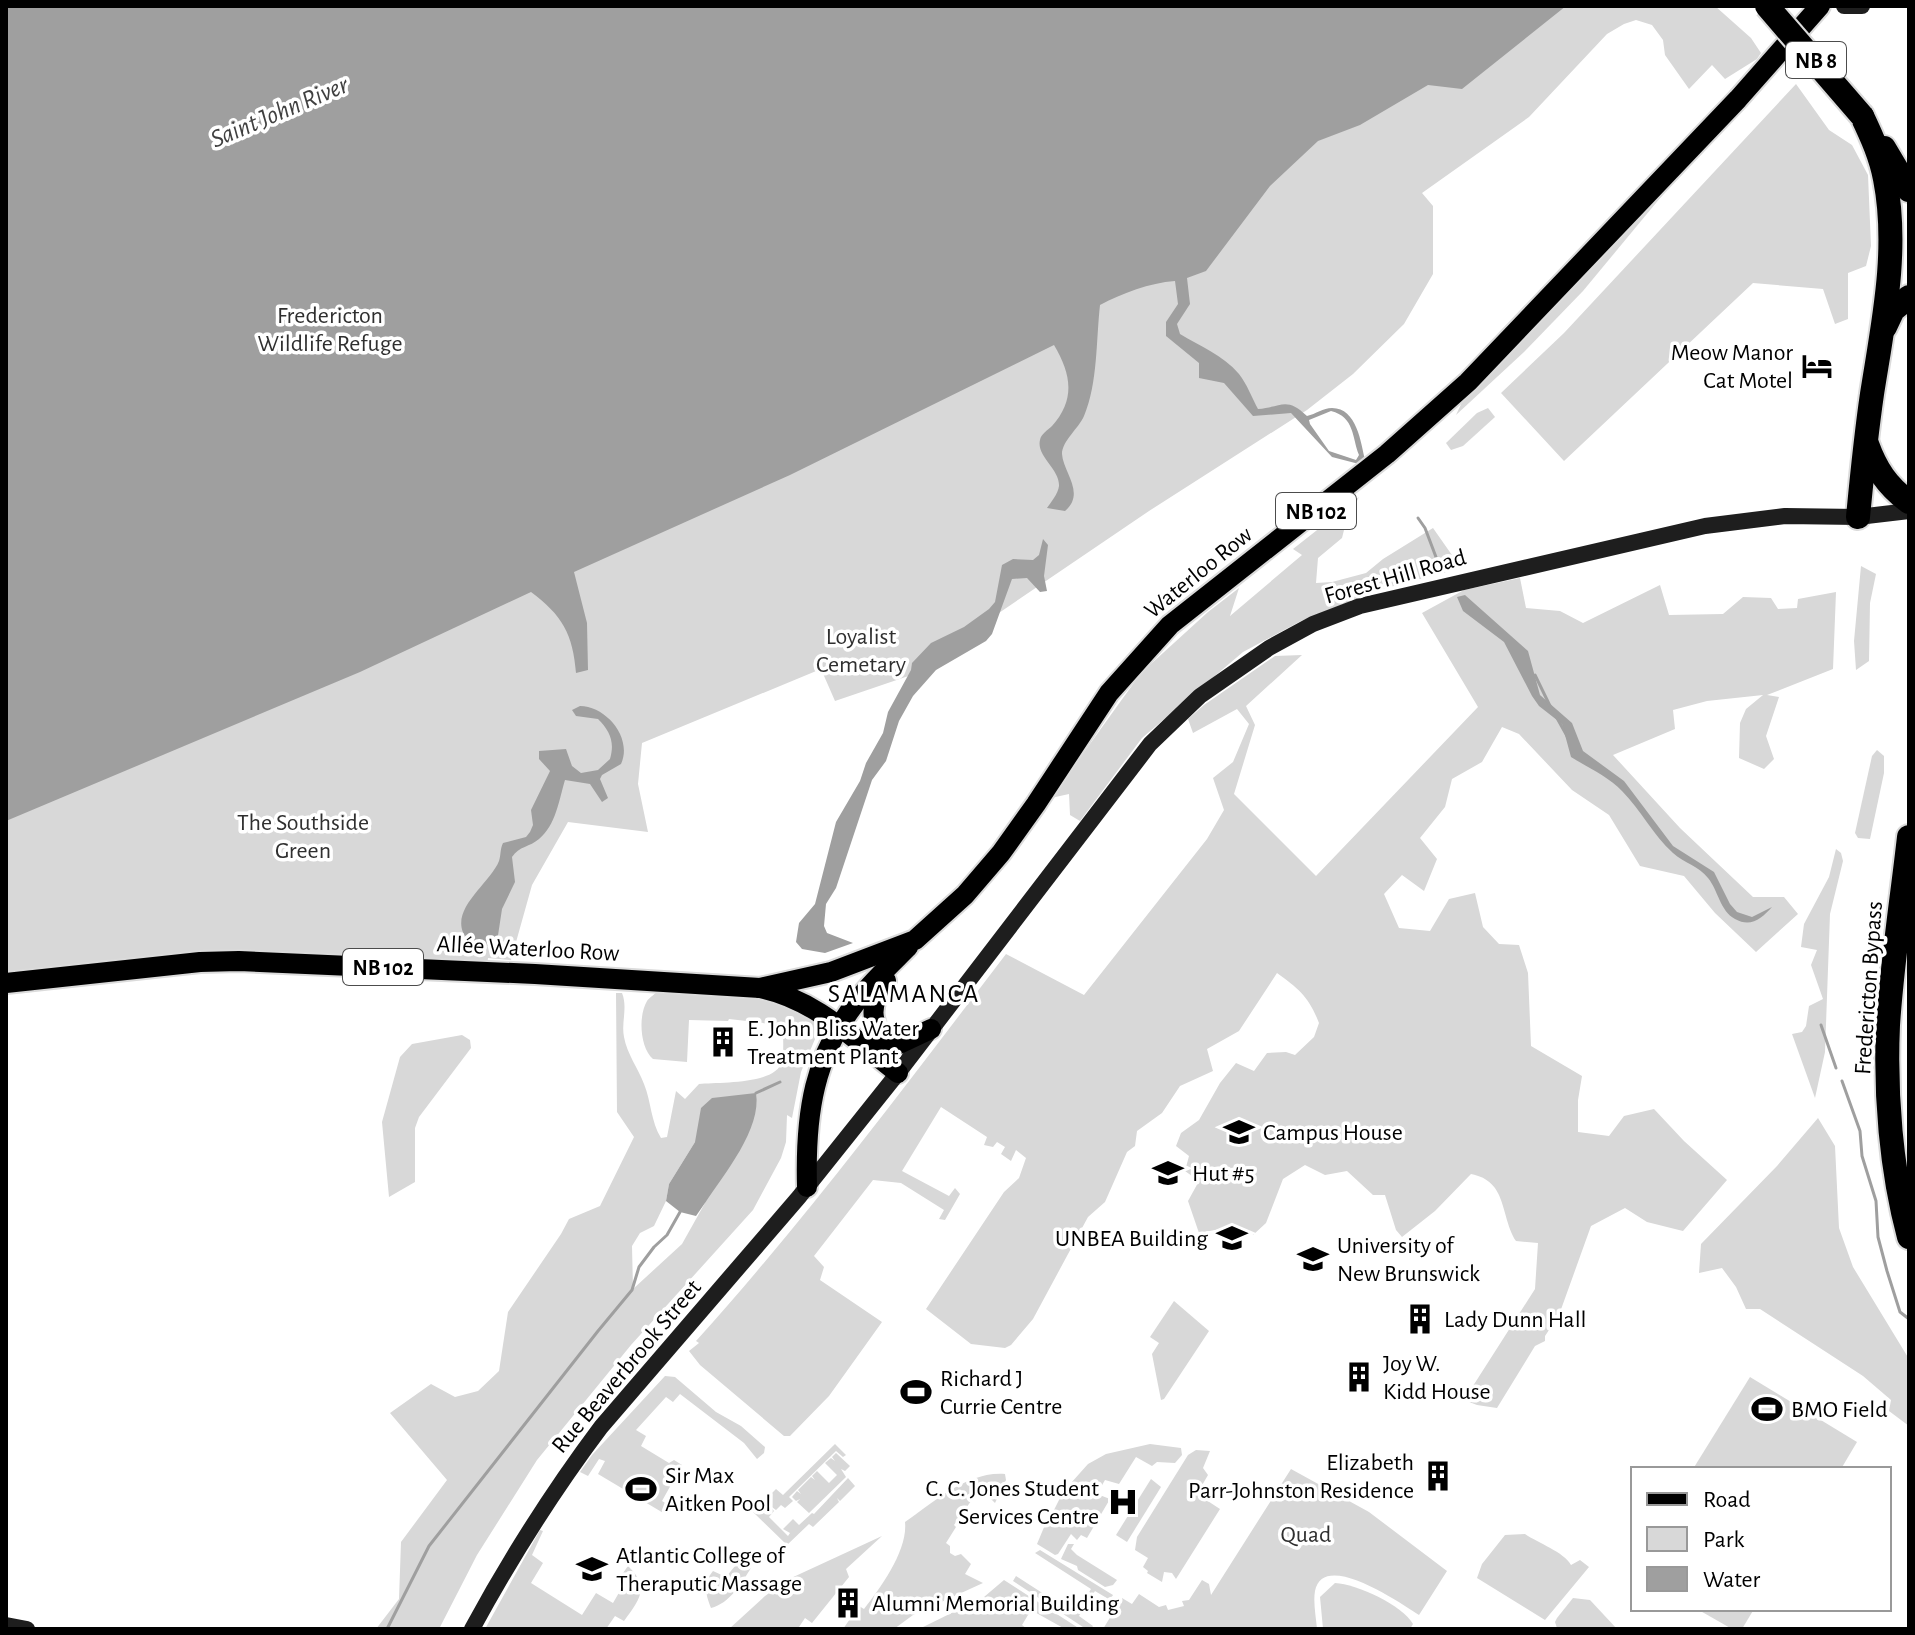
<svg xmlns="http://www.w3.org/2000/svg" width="1915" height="1635" font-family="'Alegreya Sans',sans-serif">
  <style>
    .green { fill: #d8d8d8; fill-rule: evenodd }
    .water { fill: #9f9f9f; fill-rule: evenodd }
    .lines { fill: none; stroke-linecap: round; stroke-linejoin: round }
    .stream { stroke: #9f9f9f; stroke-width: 3 }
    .primary-casing { stroke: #dbdbdb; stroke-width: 24 }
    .highway-casing { stroke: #dbdbdb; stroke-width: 28 }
    .secondary { stroke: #1e1e1e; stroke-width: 16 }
    .primary { stroke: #000; stroke-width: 20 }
    .highway { stroke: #000; stroke-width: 24 }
    .highway-bridge-casing { stroke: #dbdbdb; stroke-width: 28; stroke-linecap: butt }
    .highway-bridge { stroke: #000; stroke-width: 24 }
    .labels { text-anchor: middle; stroke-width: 7; stroke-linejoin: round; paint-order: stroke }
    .shield { fill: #fff; stroke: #4c4c4c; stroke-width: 2 }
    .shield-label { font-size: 22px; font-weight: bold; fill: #000 }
    .park-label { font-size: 24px; fill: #2f2f2f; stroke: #fff }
    .poi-label { font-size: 24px; fill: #000; stroke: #fff; text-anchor: start }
    .street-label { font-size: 24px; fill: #000; stroke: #fff }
    .water-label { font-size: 26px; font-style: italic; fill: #404040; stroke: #fff }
    .neighbourhood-label { font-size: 26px; letter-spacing: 2px; fill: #000; stroke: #fff }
  </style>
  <rect width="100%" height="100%" fill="#fff"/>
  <g class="green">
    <polygon points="6,6 1715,6 1751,38 1761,53 1757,59 1725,79 1712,65 1689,89 1665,55 1663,40 1652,25 1636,20 1624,24 1607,34 1529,117 1422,193 1433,206 1433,274 1404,324 1353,374 1307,410 1149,511 940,653 929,669 835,701 821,669 642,743 638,784 648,832 568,822 532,885 511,960 488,958 486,972 313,965 6,983"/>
    <polygon points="1796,84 1829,130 1852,145 1868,175 1871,246 1866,266 1848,273 1848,319 1835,324 1823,289 1753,283 1564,461 1501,393 1564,333"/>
    <polygon points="1675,180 1583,291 1524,352 1456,415 1463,400"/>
    <polygon points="1488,408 1495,417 1463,446 1451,450 1446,443 1477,413"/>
    <polygon points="1359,497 1346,522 1342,538 1318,558 1316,583 1332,582 1366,573 1383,559 1433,528 1461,568 1379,590 1301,621 1243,652 1142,738 1080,821 1070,815 1069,794 1051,798 1141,673 1208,612 1239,588 1230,616 1302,555 1293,549"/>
    <polygon points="1861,566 1876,574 1870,603 1869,661 1856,670 1854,641"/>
    <path d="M1520 578 1526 608 1560 611 1583 623 1660 585 1669 615 1723 614 1743 597 1771 598 1778 609 1797 608 1798 599 1836 592 1833 669 1767 695 1779 697 1766 736 1774 759 1764 769 1739 758 1740 723 1746 709 1763 695 1707 701 1673 710 1675 729 1613 755 1680 828 1753 897H1784L1798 914 1756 952 1715 913 1684 876 1640 866 1609 815 1572 790 1519 734 1502 727 1482 762 1452 779 1445 807 1420 838 1437 859 1424 891 1402 875 1384 894 1399 928 1430 931 1449 899 1475 893 1483 927 1499 944 1519 945 1528 973 1531 1046 1582 1076 1578 1100V1132L1609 1136 1624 1116 1654 1109 1684 1141 1727 1180 1683 1231 1647 1222 1625 1208 1591 1226 1559 1315 1545 1336V1341L1535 1346 1497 1408 1477 1405 1464 1400 1535 1289 1538 1243 1516 1241C1500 1216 1508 1181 1471 1174L1435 1211 1402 1237 1396 1230 1385 1195H1373L1347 1171 1325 1175 1305 1165 1283 1179 1266 1223 1253 1235 1237 1226 1199 1233 1188 1201 1199 1181 1185 1171 1189 1156 1176 1146 1181 1133 1199 1120 1220 1083 1236 1063 1254 1071 1267 1053 1286 1052 1295 1055 1314 1037 1319 1023C1309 997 1299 989 1277 973L1239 1031 1207 1049 1213 1071 1180 1086 1162 1113 1137 1131 1135 1146 1127 1152 1105 1202 1088 1217 1033 1319 1011 1345 1005 1348 971 1344 926 1309 1004 1192 1019 1178 1026 1158 1016 1150 1011 1161 1001 1154 1005 1147 997 1142 993 1147 984 1145 987 1137 941 1107 902 1171 949 1196 955 1188 960 1194 945 1220 939 1219 944 1210 901 1183 873 1180 814 1256 824 1267 820 1280 882 1322 829 1396 790 1436H784L700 1365 689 1351 699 1343 696 1341C807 1218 906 1085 1006 954L1084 995 1207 839 1224 810 1213 778 1233 762 1249 724 1237 709 1193 733 1188 719 1204 705 1275 656 1302 655 1246 706 1255 725 1234 794 1316 876 1478 707 1422 613 1464 590Z"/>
    <polygon points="1877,750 1884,756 1884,773 1870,839 1858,838 1855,833 1872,756"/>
    <polygon points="1836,849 1841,853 1843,861 1830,914 1825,1052 1815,1098 1792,1034 1802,1032 1806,1026 1809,1006 1823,999 1811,965 1817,950 1801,947 1804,924 1829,877"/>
    <path d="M658 991 771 1000 815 1019 820 1025 818 1032 801 1072 792 1118 787 1115 786 1142 781 1158 753 1210 631 1345 537 1460 477 1555 439 1629H376L399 1599 401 1542 447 1480 390 1413 431 1384 455 1397 478 1391 499 1371 508 1312 561 1234 569 1219 600 1206 634 1137 617 1112 616 993H622C628 1008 621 1022 624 1037 627 1054 638 1068 644 1084 651 1101 651 1122 661 1138L667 1137 676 1091 685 1099 699 1084C719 1082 777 1085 782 1061 784 1051 783 1039 783 1029L780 1025 729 1019 728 1021 689 1020 687 1062 653 1059C640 1048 638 1016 647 1001 649 998 656 993 658 991ZM695 1142 705 1203 682 1244 633 1289 632 1246 640 1233 654 1226 666 1201 669 1184Z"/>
    <polygon points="462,1035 470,1040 471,1048 419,1117 415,1128 415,1182 389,1197 382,1122 400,1057 412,1044"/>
    <polygon points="1818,1118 1835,1146 1839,1228 1853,1267 1909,1359 1909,1426 1889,1411 1891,1400 1863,1376 1760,1309 1746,1309 1736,1287 1722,1268 1699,1273 1701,1244 1777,1166"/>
    <polygon points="1174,1301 1209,1331 1164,1399 1161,1400 1152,1354 1159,1343 1150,1337"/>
    <polygon points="665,1376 675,1377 716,1412 741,1426 765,1447 764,1453 757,1459 744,1443 680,1394 673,1402 666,1397 636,1430 646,1436 641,1446 669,1463 674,1460 682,1465 662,1501 670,1506 665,1514 598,1474 605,1461 599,1459 588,1476 580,1472 592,1455"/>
    <polygon points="1750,1377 1857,1442 1841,1469 1693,1469"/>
    <polygon points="835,1444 846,1455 843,1457 836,1451 789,1497 793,1501 785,1508 781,1505 776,1510 769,1505 774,1511 769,1517 788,1536 790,1533 783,1529 793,1519 799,1525 812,1513 814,1514 848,1478 855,1486 840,1501 837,1498 839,1502 813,1527 809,1524 787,1545 753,1512 776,1489 783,1495"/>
    <polygon points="1150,1444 1181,1448 1182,1455 1175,1463 1157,1462 1152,1466 1136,1457 1119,1484 1105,1480 1097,1494 1110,1499 1087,1538 1081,1535 1077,1540 1071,1534 1058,1554 1055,1555 1037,1544 1050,1513 1052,1514 1063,1492 1088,1464 1106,1454"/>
    <polygon points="1196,1450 1210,1451 1203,1468 1208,1475 1197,1494 1220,1509 1176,1579 1172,1573 1164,1572 1162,1582 1147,1573 1148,1571 1143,1567 1148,1558 1135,1550 1137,1537 1188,1455"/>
    <polygon points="836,1453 850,1466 845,1471 841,1469 846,1477 809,1513 797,1502 800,1499 796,1501 792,1497 797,1491 801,1494 798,1490 811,1477 815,1480 812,1476 817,1471 829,1483 837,1475 825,1463 831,1458 835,1461 832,1457"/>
    <path d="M1291 1469 1369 1512 1447 1571 1419 1615C1402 1604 1323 1549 1315 1591 1313 1602 1316 1617 1317 1629H1103L1122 1598 1132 1604 1139 1594 1159 1607 1166 1605 1168 1610 1184 1606 1182 1601 1189 1600 1202 1580 1209 1584 1211 1595Z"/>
    <path d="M1005 1474 1006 1480 995 1503 987 1495 981 1497 976 1494 954 1525 956 1527 946 1543 950 1546V1553L955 1556 961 1554 971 1564 965 1574 983 1583 913 1615 894 1629H843L859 1606 864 1609C881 1587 908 1550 905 1522 933 1503 967 1471 1005 1474Z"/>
    <polygon points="1151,1479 1161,1487 1127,1542 1116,1535"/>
    <path d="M540 1530 543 1531 532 1555 543 1563 531 1583 582 1615 596 1593 613 1603 624 1584 618 1580 628 1566C650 1587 640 1599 624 1621L615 1616 606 1629H485Z"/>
    <path d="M1525 1534C1538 1543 1564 1552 1571 1565L1580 1560 1589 1567 1545 1620 1477 1578 1482 1564 1505 1535Z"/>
    <polygon points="882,1536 846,1569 849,1577 812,1623 805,1618 799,1627 802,1629 729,1629 765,1596 789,1579"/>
    <polygon points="1068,1544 1074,1544 1071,1549 1077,1555 1117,1580 1113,1585 1105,1587 1078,1570 1077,1566 1061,1559"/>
    <polygon points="1040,1550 1113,1595 1110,1600 1095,1591 1079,1616 1093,1626 1091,1629 1086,1629 1013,1581 1016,1576 1075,1614 1091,1589 1035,1553"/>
    <path d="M740 1560 751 1568C741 1584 730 1603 711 1608 706 1594 702 1584 713 1571L726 1577Z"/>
    <polygon points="1004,1580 1080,1629 1065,1629 1031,1610 1022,1625 1027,1629 919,1629 984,1597"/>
    <path d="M1335 1583C1357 1584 1402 1605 1413 1624L1410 1629H1323L1320 1597Z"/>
    <polygon points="1573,1598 1590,1600 1617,1629 1557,1628 1555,1622 1557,1618"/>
    <polygon points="1697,1609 1754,1609 1742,1629 1732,1629"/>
  </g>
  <g class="water">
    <path d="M6 6H1566L1462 89 1428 85 1360 125 1318 141 1270 186 1206 271 1187 278 1190 304 1177 324 1180 334C1200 346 1223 355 1239 374 1247 384 1252 398 1258 409 1282 407 1286 396 1307 416 1316 414 1323 408 1332 408 1357 408 1361 443 1365 460L1359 464 1332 457 1291 413 1253 416 1224 383 1199 378V363L1166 336V322L1178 304 1175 281C1149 283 1123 293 1100 305 1096 340 1098 383 1084 416 1079 428 1062 441 1062 454 1063 472 1086 493 1065 511L1047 508C1051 502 1058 494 1059 486 1060 469 1036 456 1040 440 1041 434 1048 430 1052 426 1076 399 1071 374 1054 345L790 475 574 572 587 623 588 670 576 673C573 634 562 615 531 592L360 672 6 821ZM1331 411C1355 417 1352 438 1359 455L1356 460 1329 451 1310 424 1309 420Z"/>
    <polygon points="1043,539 1048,545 1044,576 1047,591 1040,592 1027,578 1012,579 992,634 986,641 936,670 913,696 899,721 886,761 872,780 836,888 826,904 824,926 827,933 853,943 825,953 802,949 796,942 799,923 815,904 836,822 860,781 866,763 883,733 888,712 911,670 912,663 931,643 964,627 989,609 995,602 1002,565 1013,559 1033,560 1039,555"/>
    <path d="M1465 595 1528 651 1540 695 1572 723 1583 751 1624 781 1673 846 1714 872 1730 904 1737 912 1752 917 1772 907C1762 918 1751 928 1735 919 1720 911 1718 890 1708 878 1699 866 1684 863 1673 853 1653 835 1641 810 1622 791 1609 777 1587 767 1571 757L1562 724 1539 706 1532 696 1504 642 1463 611 1457 597Z"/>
    <path d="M580 706C606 706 633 738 621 764L602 775 600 779 608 798 602 802 590 784 565 780C559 800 556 825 539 839 530 847 519 846 512 857L515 882 502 909 497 942 490 946 470 943C442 913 489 886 499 861 501 855 500 849 503 843L526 837 530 832 533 825 531 810 550 771 539 759V751L566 749 572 766 581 773 598 770 610 759C615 742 610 731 598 719L576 716 572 710Z"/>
    <path d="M756 1093C762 1129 724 1174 705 1203L696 1216 680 1212 666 1201 669 1184 695 1142 701 1108 712 1098Z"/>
  </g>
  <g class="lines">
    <g class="stream">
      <polyline points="1418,518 1425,528 1439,565"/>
      <polyline points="1535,675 1551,708"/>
      <polyline points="1557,718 1567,736"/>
      <polyline points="1821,1025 1836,1068"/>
      <polyline points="1842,1081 1860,1131 1862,1156 1876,1201 1878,1237 1887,1271 1900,1312 1909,1319"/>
      <polyline points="756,1093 780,1082"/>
      <polyline points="387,1629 429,1546 598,1331 632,1290 639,1267 654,1247 667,1235 680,1212"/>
    </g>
    <g class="primary-casing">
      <g id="primary">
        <path d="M886 981C869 1005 869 1021 888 1045"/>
        <path d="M6 983 200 962 239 961 535 974 760 988C815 999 855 1040 898 1073"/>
        <polyline points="760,988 831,972 915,940 965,895 1001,853 1036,804 1109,693 1170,625 1387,454 1468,382 1738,99 1820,6"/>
        <polyline points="877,1042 897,1045 931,1029"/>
        <path d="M807 1187C805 1115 813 1054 861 996 875 979 892 963 908 947"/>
      </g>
    </g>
    <g class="highway-casing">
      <g id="highway">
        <polyline points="1884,148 1909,190"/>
        <polyline points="1885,327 1893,310 1909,297"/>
        <path d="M1867 444C1876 469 1887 486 1909 502"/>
        <path d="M1858 517C1862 475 1866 435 1872 394 1883 324 1899 250 1885 179 1881 157 1872 137 1862 116"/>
        <path d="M1909 837C1902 899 1892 963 1888 1025 1885 1094 1891 1170 1909 1237"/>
      </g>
    </g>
    <g class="secondary">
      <polyline points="1844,6 1862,6"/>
      <polyline points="6,1625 27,1629"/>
      <path d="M472 1629C510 1559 553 1491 601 1427L799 1197 898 1073 1150 744 1200 696 1269 648 1313 624 1360 606 1705 526 1785 516 1858 517 1909 511"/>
    </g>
    <use href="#primary" class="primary"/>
    <use href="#highway" class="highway"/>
    <g class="highway-bridge-casing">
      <polyline id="highway-bridge" points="1767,6 1862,116"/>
    </g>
    <use href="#highway-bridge" class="highway-bridge"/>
  </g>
  <defs>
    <g id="hotel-bare" transform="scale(2.4)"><path d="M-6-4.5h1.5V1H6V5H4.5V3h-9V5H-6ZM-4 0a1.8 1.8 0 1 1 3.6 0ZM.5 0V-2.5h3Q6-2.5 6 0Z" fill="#000" stroke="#fff" stroke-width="2.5" paint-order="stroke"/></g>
    <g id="building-bare" transform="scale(2.4)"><path d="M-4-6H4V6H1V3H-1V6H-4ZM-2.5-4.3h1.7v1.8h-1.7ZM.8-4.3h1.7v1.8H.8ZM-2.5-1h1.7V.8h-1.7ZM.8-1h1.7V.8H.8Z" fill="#000" stroke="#fff" stroke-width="2.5" paint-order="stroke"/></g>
    <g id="university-bare" transform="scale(2.4)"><path d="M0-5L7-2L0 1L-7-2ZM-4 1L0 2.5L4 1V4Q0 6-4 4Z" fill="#000" stroke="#fff" stroke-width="2.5" paint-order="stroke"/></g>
    <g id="stadium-bare" transform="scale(2.4)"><path d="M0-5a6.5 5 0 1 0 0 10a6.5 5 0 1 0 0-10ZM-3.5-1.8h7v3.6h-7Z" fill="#000" stroke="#fff" stroke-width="2.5" paint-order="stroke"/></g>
    <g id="hospital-bare" transform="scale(2.4)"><path d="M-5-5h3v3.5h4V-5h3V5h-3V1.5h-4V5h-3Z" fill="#000" stroke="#fff" stroke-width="2.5" paint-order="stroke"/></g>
  </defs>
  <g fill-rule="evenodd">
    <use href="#hotel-bare" x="1817" y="366"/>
    <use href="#building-bare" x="723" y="1042"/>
    <use href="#university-bare" x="1239" y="1132"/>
    <use href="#university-bare" x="1168" y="1173"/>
    <use href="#university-bare" x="1232" y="1238"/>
    <use href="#university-bare" x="1313" y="1259"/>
    <use href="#building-bare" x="1420" y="1319"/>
    <use href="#building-bare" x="1359" y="1377"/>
    <use href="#stadium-bare" x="916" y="1392"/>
    <use href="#stadium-bare" x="1767" y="1409"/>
    <use href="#building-bare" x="1438" y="1476"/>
    <use href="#stadium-bare" x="641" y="1489"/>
    <use href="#hospital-bare" x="1123" y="1502"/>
    <use href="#university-bare" x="592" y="1569"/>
    <use href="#building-bare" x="848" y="1603"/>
  </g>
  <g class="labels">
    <g class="shield">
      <rect x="1786" y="42" width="60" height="36" rx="6"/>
      <rect x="1276" y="493" width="80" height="36" rx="6"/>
      <rect x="343" y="949" width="80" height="36" rx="6"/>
    </g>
    <g class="shield-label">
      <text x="1816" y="68">NB 8</text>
      <text x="1316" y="519">NB 102</text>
      <text x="383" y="975">NB 102</text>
    </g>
    <g class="park-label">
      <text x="330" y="323">Fredericton<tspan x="330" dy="28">Wildlife Refuge</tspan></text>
      <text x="861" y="644">Loyalist<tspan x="861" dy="28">Cemetary</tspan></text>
      <text x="303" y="830">The Southside<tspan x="303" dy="28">Green</tspan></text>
      <text x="1306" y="1542">Quad</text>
    </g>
    <g class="poi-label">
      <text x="1793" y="360" text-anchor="end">Meow Manor<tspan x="1793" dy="28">Cat Motel</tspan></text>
      <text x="747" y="1036">E. John Bliss Water<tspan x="747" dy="28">Treatment Plant</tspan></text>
      <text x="1263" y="1140">Campus House</text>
      <text x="1192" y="1181">Hut #5</text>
      <text x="1208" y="1246" text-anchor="end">UNBEA Building</text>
      <text x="1337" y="1253">University of<tspan x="1337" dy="28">New Brunswick</tspan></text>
      <text x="1444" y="1327">Lady Dunn Hall</text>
      <text x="1383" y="1371">Joy W.<tspan x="1383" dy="28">Kidd House</tspan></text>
      <text x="940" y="1386">Richard J<tspan x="940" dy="28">Currie Centre</tspan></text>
      <text x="1791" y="1417">BMO Field</text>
      <text x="1414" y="1470" text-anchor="end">Elizabeth<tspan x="1414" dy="28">Parr-Johnston Residence</tspan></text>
      <text x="665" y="1483">Sir Max<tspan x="665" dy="28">Aitken Pool</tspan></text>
      <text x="1099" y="1496" text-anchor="end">C. C. Jones Student<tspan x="1099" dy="28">Services Centre</tspan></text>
      <text x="616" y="1563">Atlantic College of<tspan x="616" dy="28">Theraputic Massage</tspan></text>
      <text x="872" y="1611">Alumni Memorial Building</text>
    </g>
    <g class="street-label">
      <text transform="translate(1198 572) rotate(-39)" y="8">Waterloo Row</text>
      <text transform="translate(1395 576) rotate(-16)" y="8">Forest Hill Road</text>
      <text transform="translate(528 948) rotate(3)" y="8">Allée Waterloo Row</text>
      <text transform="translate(1868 988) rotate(-86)" y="8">Fredericton Bypass</text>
      <text transform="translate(626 1366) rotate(-50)" y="8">Rue Beaverbrook Street</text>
    </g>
    <g class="water-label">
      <text transform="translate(279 111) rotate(-23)" y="9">Saint John River</text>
    </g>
    <g class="neighbourhood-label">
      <text x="904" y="1002">SALAMANCA</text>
    </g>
  </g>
  <rect width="1915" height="1635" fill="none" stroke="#000000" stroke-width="16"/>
  <rect x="1631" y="1467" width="260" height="144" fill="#ffffff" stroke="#999999" stroke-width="2"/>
  <rect x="1647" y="1493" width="40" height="12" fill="#000000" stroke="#999999" stroke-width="2"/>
  <text x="1703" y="1507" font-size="24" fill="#000000">Road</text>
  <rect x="1647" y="1527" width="40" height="24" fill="#d8d8d8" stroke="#999999" stroke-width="2"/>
  <text x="1703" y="1547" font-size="24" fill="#000000">Park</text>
  <rect x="1647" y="1567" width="40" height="24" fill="#9f9f9f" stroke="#999999" stroke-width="2"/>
  <text x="1703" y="1587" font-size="24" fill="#000000">Water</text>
</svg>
